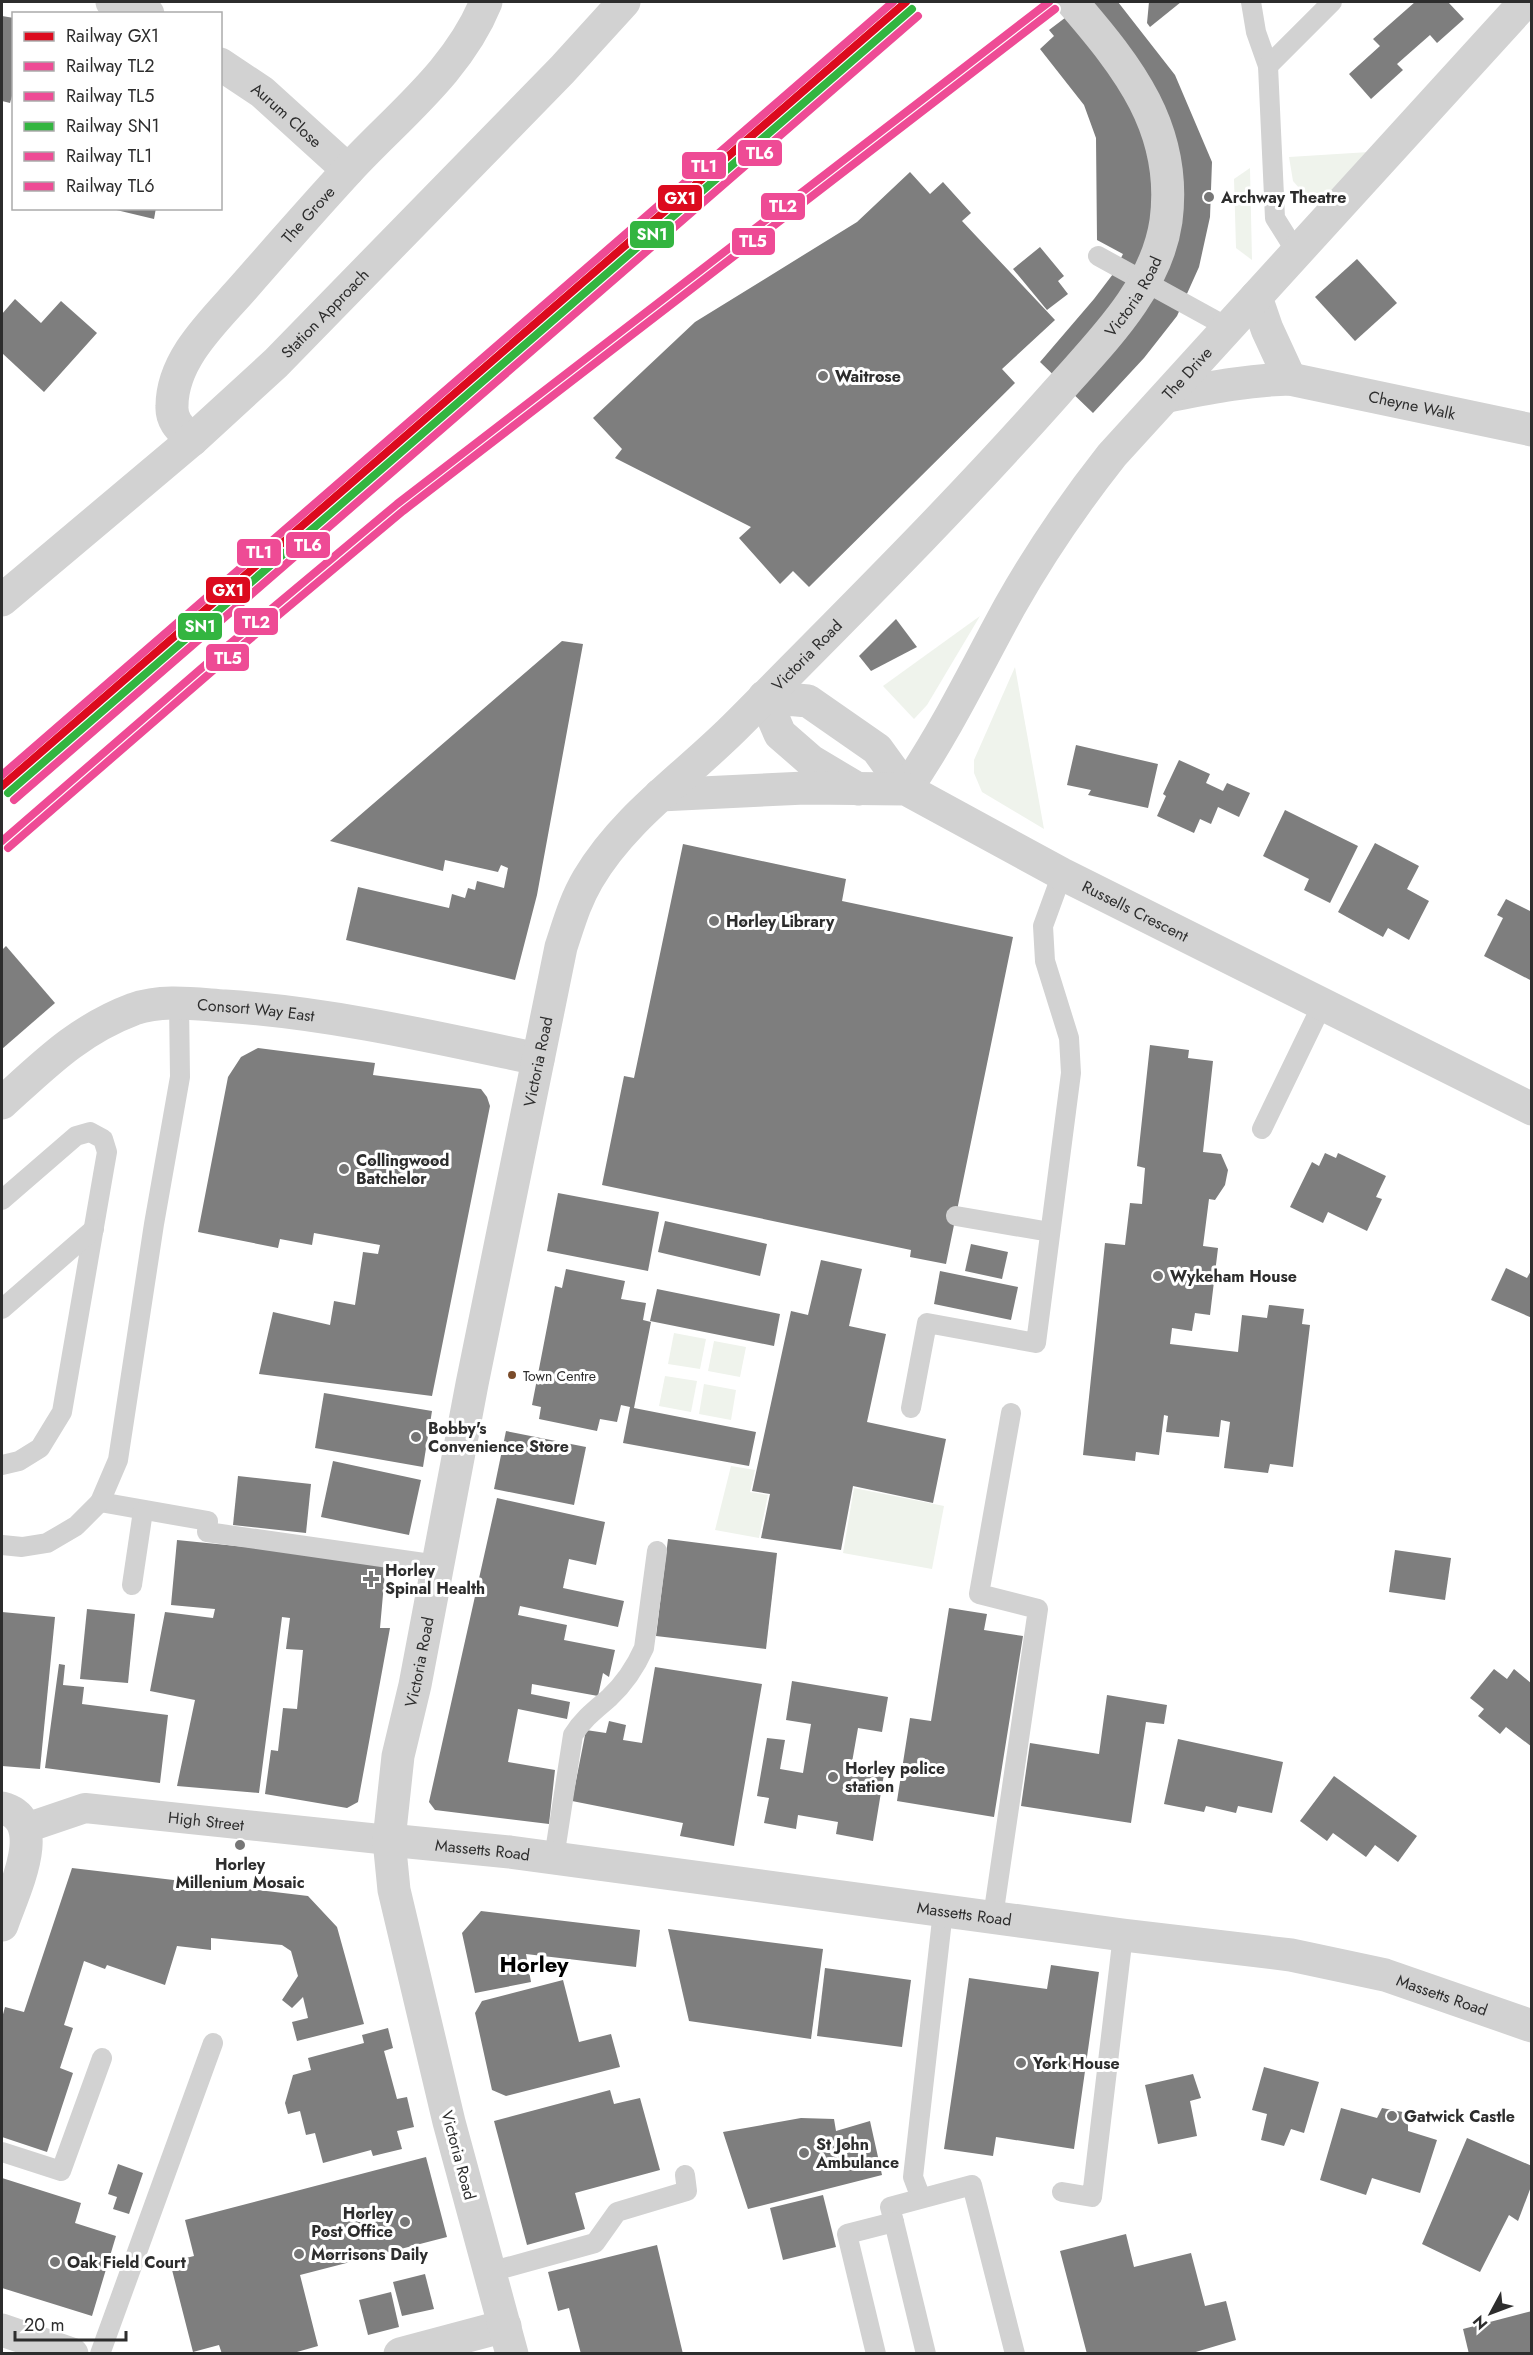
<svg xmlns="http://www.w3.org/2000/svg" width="1533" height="2355" font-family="Jost,sans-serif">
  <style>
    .green { fill: #eff3ec }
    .building { fill: #7e7e7e }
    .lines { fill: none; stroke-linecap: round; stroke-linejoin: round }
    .service { stroke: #d2d2d2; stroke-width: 20 }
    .pedestrian { stroke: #d2d2d2; stroke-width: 30 }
    .minor { stroke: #d2d2d2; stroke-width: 33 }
    .tertiary { stroke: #d2d2d2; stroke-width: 33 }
    .rail-1-casing { stroke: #fff; stroke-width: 12 }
    .rail-2-casing { stroke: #fff; stroke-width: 12 }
    .rail-3-casing { stroke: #fff; stroke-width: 12 }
    .rail-4-casing { stroke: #fff; stroke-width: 12 }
    .rail-5-casing { stroke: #fff; stroke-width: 12 }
    .rail-6-casing { stroke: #fff; stroke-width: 12 }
    .rail-1 { stroke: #dc0a1e; stroke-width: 8 }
    .rail-2 { stroke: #ee4b95; stroke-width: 8 }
    .rail-3 { stroke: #ee4b95; stroke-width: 8 }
    .rail-4 { stroke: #33b540; stroke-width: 8 }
    .rail-5 { stroke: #ee4b95; stroke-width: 8 }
    .rail-6 { stroke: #ee4b95; stroke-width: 8 }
    .poi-dot { fill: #767676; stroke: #fff; stroke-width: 2 }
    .bus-dot { fill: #7a4b2a; stroke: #fff; stroke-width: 2 }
    .labels { text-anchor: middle; stroke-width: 6; stroke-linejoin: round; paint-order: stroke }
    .bus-label { font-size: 14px; fill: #2d2d2d; stroke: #fff; text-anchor: start }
    .street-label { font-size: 16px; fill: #2d2d2d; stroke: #fff }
    .poi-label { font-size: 16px; font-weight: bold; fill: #2d2d2d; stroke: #fff; text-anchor: start }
    .district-label { font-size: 22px; font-weight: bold; fill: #000; stroke: #fff }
    .line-badge { stroke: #fff; stroke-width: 2 }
    .badge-label { font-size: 16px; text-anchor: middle; font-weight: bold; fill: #fff }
  </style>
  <rect width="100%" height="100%" fill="#fff"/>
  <g class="green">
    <polygon points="1369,152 1329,198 1308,198 1293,181 1289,157"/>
    <polygon points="1250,168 1252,260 1236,248 1234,179"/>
    <polygon points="980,616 927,705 914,719 883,686"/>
    <polygon points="1015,667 1044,829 982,792 974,773 974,760"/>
    <polygon points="674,1333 706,1339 700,1369 668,1364"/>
    <polygon points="714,1341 746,1347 740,1377 708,1371"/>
    <polygon points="665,1376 697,1381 691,1412 659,1406"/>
    <polygon points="704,1384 736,1390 731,1420 699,1414"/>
    <polygon points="731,1466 755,1470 750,1492 768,1495 759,1538 715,1530"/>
    <polygon points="854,1488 944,1506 932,1569 843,1553"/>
  </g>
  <g class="building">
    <polygon points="1086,2 1118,2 1175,75 1212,162 1210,217 1199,267 1177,316 1144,358 1093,413 1040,362 1094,299 1113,274 1123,254 1097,240 1096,138 1084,105 1040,49 1054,36 1049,30"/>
    <polygon points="1149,2 1181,2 1150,27 1147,23"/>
    <polygon points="1415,2 1448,2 1464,19 1437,43 1430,35 1397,64 1403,70 1371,99 1349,74 1380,46 1373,39"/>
    <polygon points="2,16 14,18 14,89 10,103 2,101"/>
    <polygon points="910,172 930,194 943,182 971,213 962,221 1055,320 1002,369 1015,383 809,587 793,571 780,584 739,538 751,527 615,458 622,449 593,418 695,322 857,222"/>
    <polygon points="108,208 156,208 154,219"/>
    <polygon points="1040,247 1064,276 1058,281 1068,294 1047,310 1013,269"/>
    <polygon points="1357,259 1397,303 1355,341 1315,297"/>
    <polygon points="15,299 41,323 61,301 97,333 44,392 2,353 2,314"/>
    <polygon points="896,619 917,647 871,671 859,656"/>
    <polygon points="562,641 583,644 537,895 515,980 346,940 358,887 449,908 452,894 465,898 468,888 475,890 477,881 504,888 508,868 501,865 498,872 445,860 443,871 330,841"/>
    <polygon points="1076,745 1158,764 1148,808 1088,795 1091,790 1067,785"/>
    <polygon points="1179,760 1210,774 1206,783 1223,791 1227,783 1250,793 1239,817 1218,807 1211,824 1200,819 1194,833 1157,816 1166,796 1163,794"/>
    <polygon points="1285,810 1358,846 1330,903 1304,890 1309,879 1263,856"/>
    <polygon points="1375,843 1419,866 1407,889 1429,901 1409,940 1388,928 1383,937 1338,912"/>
    <polygon points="683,844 846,879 842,901 1013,937 946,1264 910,1257 911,1250 602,1185 624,1076 634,1078"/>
    <polygon points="1506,899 1532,912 1532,981 1484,956 1503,918 1497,915"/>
    <polygon points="6,946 55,1003 2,1049 2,950"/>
    <polygon points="1150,1045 1189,1050 1188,1058 1213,1061 1203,1152 1221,1154 1228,1170 1225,1185 1215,1200 1209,1199 1203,1246 1218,1248 1210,1315 1195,1313 1192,1331 1172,1328 1170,1344 1238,1352 1242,1315 1267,1318 1269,1305 1304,1309 1302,1324 1310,1325 1293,1467 1270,1464 1268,1473 1224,1468 1230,1422 1221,1420 1219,1437 1166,1432 1168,1416 1164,1415 1159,1455 1136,1452 1135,1461 1083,1455 1105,1243 1125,1245 1130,1203 1142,1204 1145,1168 1137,1166"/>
    <polygon points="258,1048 375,1063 373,1075 481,1089 487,1097 490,1106 432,1396 259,1374 273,1312 330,1325 334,1301 355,1305 363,1252 378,1254 380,1245 314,1233 312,1245 280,1239 278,1248 198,1232 228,1077 241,1057"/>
    <polygon points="1325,1153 1336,1158 1338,1153 1386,1176 1376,1197 1382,1199 1367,1231 1328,1212 1323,1223 1290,1207 1312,1162 1319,1166"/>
    <polygon points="558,1193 659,1212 648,1271 547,1251"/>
    <polygon points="665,1221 767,1244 760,1276 658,1252"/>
    <polygon points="971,1244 1008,1252 1002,1279 965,1271"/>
    <polygon points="821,1260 862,1269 849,1326 886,1334 867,1422 946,1439 933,1503 853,1486 841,1550 761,1538 770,1494 752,1491 791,1311 808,1315"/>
    <polygon points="1506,1268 1527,1278 1532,1269 1532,1318 1491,1300"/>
    <polygon points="566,1269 625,1281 621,1299 646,1303 643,1320 651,1322 634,1408 756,1432 749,1466 623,1443 630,1407 621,1405 617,1422 600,1419 597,1431 539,1419 541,1407 532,1405 555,1286 562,1288"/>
    <polygon points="940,1271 1018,1287 1011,1320 934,1304"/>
    <polygon points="657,1289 780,1314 774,1346 650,1321"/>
    <polygon points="324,1393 432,1411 423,1467 315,1448"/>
    <polygon points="506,1431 586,1447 574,1505 494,1489"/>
    <polygon points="333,1461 421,1480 409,1535 321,1517"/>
    <polygon points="238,1476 311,1484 306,1533 233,1525"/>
    <polygon points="497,1498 605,1522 596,1565 569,1559 563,1588 624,1601 618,1627 520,1606 518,1615 567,1625 564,1640 615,1650 609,1677 603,1673 598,1696 532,1684 531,1694 570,1702 567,1719 518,1709 508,1762 555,1770 549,1824 435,1810 429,1802"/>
    <polygon points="668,1539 777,1553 766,1649 656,1636"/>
    <polygon points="177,1540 386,1561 380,1628 390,1628 358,1802 347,1808 265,1794 271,1750 278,1751 283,1708 297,1709 303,1650 286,1649 290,1618 282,1617 259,1793 177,1786 195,1700 150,1691 165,1612 213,1618 215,1609 171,1605"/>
    <polygon points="1395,1550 1451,1558 1445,1600 1389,1592"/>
    <polygon points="949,1608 987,1614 984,1630 1023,1636 994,1817 897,1801 910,1718 931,1721"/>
    <polygon points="87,1609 135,1614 128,1683 80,1679"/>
    <polygon points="2,1612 55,1617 40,1769 2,1766"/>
    <polygon points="59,1664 65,1665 63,1685 84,1687 82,1704 168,1715 160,1783 45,1768"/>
    <polygon points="655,1667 762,1684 734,1846 680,1836 683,1823 572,1801 586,1730 606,1733 609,1721 626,1725 623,1740 642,1743"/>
    <polygon points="1494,1669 1507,1679 1514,1669 1532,1684 1532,1747 1506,1727 1500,1734 1478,1716 1484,1709 1470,1698"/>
    <polygon points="792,1681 888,1697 882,1732 858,1728 851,1768 884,1774 873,1841 836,1834 838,1822 798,1815 796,1829 764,1823 769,1798 757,1796 767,1738 785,1740 780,1769 803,1773 811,1724 786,1720"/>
    <polygon points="1107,1695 1167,1705 1164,1724 1146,1722 1131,1823 1021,1806 1030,1743 1099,1754"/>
    <polygon points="1178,1739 1283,1762 1272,1813 1238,1806 1236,1813 1206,1806 1204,1812 1164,1804"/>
    <polygon points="1334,1776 1417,1836 1398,1862 1375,1845 1366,1857 1333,1833 1327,1841 1300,1821"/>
    <polygon points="72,1868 308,1896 337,1927 364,2024 297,2041 292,2022 308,2018 303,1997 292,2008 282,2000 298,1976 291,1951 282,1945 211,1938 211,1950 177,1946 165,1985 107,1965 105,1969 84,1961 64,2025 73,2028 60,2068 73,2073 47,2152 2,2137 2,2018 5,2007 24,2012"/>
    <polygon points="481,1911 640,1930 636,1967 526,1954 531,1982 475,1993 462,1933"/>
    <polygon points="668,1929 823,1949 811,2039 689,2021"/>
    <polygon points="1051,1965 1099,1972 1074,2149 996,2137 993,2156 944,2149 969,1978 1047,1989"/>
    <polygon points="825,1968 911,1980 902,2047 817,2036"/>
    <polygon points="563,1980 579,2042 611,2034 620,2067 506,2096 492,2090 475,2013 482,2001"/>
    <polygon points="388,2028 393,2048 384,2051 397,2099 407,2097 414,2127 397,2131 402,2149 373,2156 371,2150 323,2163 315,2133 306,2135 300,2111 288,2114 285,2103 293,2075 311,2070 308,2058 364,2043 362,2035"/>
    <polygon points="1264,2067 1319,2082 1304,2133 1291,2129 1284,2146 1261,2140 1267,2114 1252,2110"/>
    <polygon points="1193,2074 1201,2098 1190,2101 1197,2136 1158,2144 1145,2085"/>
    <polygon points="610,2090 614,2104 640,2098 660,2170 575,2193 585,2229 527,2245 494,2121"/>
    <polygon points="1341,2108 1377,2118 1382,2108 1408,2113 1408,2131 1437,2140 1420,2193 1372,2178 1366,2195 1320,2180"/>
    <polygon points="801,2118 834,2119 836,2131 870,2121 882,2175 748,2209 723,2132"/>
    <polygon points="1467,2138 1532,2166 1532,2184 1518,2221 1509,2215 1480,2272 1422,2244"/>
    <polygon points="426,2157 447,2237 300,2275 318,2346 290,2354 222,2354 219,2345 193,2352 170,2262 194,2256 185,2220"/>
    <polygon points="118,2164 143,2173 129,2214 113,2209 117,2197 108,2194"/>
    <polygon points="2,2178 81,2203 75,2223 116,2236 92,2316 2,2288"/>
    <polygon points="823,2195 836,2247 783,2260 770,2208"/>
    <polygon points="1126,2234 1134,2267 1191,2253 1205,2306 1226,2301 1236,2340 1189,2354 1087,2354 1060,2251"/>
    <polygon points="657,2245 683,2354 581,2354 569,2308 558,2311 548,2272"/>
    <polygon points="425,2274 434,2309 402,2316 393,2282"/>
    <polygon points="391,2292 399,2327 368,2335 359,2300"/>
    <polygon points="1532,2311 1532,2354 1469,2354 1463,2329"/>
  </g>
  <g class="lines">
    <g class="service">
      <polyline points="1251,2 1256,32 1268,66 1275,218 1297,253"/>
      <polyline points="1268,66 1332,2"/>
      <polyline points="1098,256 1229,328"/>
      <polyline points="1262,1129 1322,1005"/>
      <polyline points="2,1200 76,1136 90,1132 103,1139 107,1152 104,1169 62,1412 40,1448 19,1461 2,1465"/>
      <polyline points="956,1216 1050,1232"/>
      <polyline points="2,1309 94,1229"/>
      <polyline points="911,1408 927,1323 1036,1343 1071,1073 1069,1038 1045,961 1043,926 1062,874"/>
      <polyline points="100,1502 208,1521 207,1532 438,1565"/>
      <polyline points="2,1545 22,1547 47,1543 76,1526 100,1502 118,1460 154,1224 180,1077 179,1003"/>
      <polyline points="132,1585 143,1511"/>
      <path d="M554 1858 573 1735C583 1719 595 1710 609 1698 623 1685 636 1666 644 1648L657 1551"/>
      <polyline points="993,1917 1038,1609 979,1594 1011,1413"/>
      <polyline points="2,2152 61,2171 102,2058"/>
      <polyline points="1062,2192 1092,2197 1123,1935"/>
      <polyline points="921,2198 913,2177 943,1911"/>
      <polyline points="894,2222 890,2207 972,2185 1015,2354"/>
      <polyline points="490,2272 595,2243 617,2212 687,2191 685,2175"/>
      <polyline points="100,2354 213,2043"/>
      <polyline points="876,2354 847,2234 894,2222 926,2354"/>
    </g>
    <path class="pedestrian" id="s1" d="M26 1828 85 1808 389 1840"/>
    <g class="minor">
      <polyline points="112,2 140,8 148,14"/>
      <path id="s2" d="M220 64 262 92 348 170"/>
      <polyline points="1256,297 1267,329 1290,379"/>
      <path id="s3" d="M1168 396C1209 388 1248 380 1290 379L1532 430"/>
      <path id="s4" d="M192 440C182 430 171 422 172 406 172 359 214 321 243 288 278 248 313 208 349 169 398 116 458 71 486 2"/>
      <path id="s5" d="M2 600 192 440 276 363 562 70 624 2"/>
      <polyline points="858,789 811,761 780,734 764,697 808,701 877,749 906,789"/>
      <path id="s6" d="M906 789C946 731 976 668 1010 606 1040 553 1074 503 1112 455L1525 2"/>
      <path id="s7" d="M660 795 805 788 906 789 1062 874 1532 1109"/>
      <path id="s8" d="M2 1103C45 1064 78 1030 134 1009 163 999 195 1004 225 1006 330 1013 434 1037 538 1059"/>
      <path d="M2 1808C51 1820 12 1894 2 1925"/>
      <polyline points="2,2330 72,2354"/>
      <polyline points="400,2354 505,2326"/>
    </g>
    <g class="tertiary">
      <path id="s9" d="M389 1840 510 1852 1123 1935 1291 1955 1385 1975 1532 2026"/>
      <path id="s10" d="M512 2354 449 2122 394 1890 389 1840 398 1756 415 1685 472 1384 561 947C569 923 575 901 588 879 625 816 688 775 739 723 847 614 955 507 1057 392 1100 343 1156 290 1166 221 1178 129 1128 67 1072 2"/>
    </g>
    <g class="rail-1-casing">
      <polyline id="rail-1" points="2,786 906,2"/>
    </g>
    <g class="rail-2-casing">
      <polyline id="rail-2" points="2,841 226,647 397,504 1049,2"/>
    </g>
    <g class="rail-3-casing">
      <polyline id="rail-3" points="8,848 232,654 403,511 1055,9"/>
    </g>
    <g class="rail-4-casing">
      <polyline id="rail-4" points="8,793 912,9"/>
    </g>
    <g class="rail-5-casing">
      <polyline id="rail-5" points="2,775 893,2"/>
    </g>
    <g class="rail-6-casing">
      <polyline id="rail-6" points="14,800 918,16"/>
    </g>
    <use href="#rail-1" class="rail-1"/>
    <use href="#rail-2" class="rail-2"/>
    <use href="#rail-3" class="rail-3"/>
    <use href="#rail-4" class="rail-4"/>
    <use href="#rail-5" class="rail-5"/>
    <use href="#rail-6" class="rail-6"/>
  </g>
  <g class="poi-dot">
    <circle cx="1209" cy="197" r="6"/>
    <circle cx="823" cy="376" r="6"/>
    <circle cx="714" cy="921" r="6"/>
    <circle cx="344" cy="1169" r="6"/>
    <circle cx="1158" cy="1276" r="6"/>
    <circle cx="416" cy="1437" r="6"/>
    <path d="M368 1570h6v6h6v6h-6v6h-6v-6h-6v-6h6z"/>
    <circle cx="833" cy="1777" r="6"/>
    <circle cx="240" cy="1845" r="6"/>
    <circle cx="1021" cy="2063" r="6"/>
    <circle cx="1392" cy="2116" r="6"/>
    <circle cx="804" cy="2153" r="6"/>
    <circle cx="405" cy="2222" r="6"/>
    <circle cx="299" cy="2254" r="6"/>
    <circle cx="55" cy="2262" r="6"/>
  </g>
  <circle class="bus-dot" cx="512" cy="1375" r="5"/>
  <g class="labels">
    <g class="bus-label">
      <text x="523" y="1381">Town Centre</text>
    </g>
    <g class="street-label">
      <text dy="6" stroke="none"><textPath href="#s2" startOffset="84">Aurum Close</textPath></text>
      <text dy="6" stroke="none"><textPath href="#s4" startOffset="280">The Grove</textPath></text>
      <text dy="6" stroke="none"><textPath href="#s10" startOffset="2312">Victoria Road</textPath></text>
      <text dy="6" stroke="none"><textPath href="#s5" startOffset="432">Station Approach</textPath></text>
      <text dy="6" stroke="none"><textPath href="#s6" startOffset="504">The Drive</textPath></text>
      <text dy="6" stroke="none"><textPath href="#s3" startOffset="248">Cheyne Walk</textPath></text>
      <text dy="6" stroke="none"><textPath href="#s10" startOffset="1826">Victoria Road</textPath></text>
      <text dy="6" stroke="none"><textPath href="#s7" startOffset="506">Russells Crescent</textPath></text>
      <text dy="6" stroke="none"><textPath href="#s8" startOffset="286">Consort Way East</textPath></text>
      <text dy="6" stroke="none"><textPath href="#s10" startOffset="1322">Victoria Road</textPath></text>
      <text dy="6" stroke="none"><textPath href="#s10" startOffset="710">Victoria Road</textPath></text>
      <text dy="6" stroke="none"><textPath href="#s1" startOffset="184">High Street</textPath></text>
      <text dy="6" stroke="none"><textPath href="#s9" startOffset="94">Massetts Road</textPath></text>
      <text dy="6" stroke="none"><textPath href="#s9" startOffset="580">Massetts Road</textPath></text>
      <text dy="6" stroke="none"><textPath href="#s9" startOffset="1066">Massetts Road</textPath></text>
      <text transform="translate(459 2155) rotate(75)" y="6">Victoria Road</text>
    </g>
    <g class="poi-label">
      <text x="1221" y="203">Archway Theatre</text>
      <text x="835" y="382">Waitrose</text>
      <text x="726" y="927">Horley Library</text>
      <text x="356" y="1166">Collingwood<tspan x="356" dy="18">Batchelor</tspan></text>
      <text x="1170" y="1282">Wykeham House</text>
      <text x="428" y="1434">Bobby's<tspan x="428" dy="18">Convenience Store</tspan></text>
      <text x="385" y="1576">Horley<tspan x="385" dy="18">Spinal Health</tspan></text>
      <text x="845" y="1774">Horley police<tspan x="845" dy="18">station</tspan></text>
      <text x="240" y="1870" text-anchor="middle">Horley<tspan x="240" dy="18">Millenium Mosaic</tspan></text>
      <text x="1033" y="2069">York House</text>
      <text x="1404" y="2122">Gatwick Castle</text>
      <text x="816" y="2150">St John<tspan x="816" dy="18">Ambulance</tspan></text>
      <text x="393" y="2219" text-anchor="end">Horley<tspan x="393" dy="18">Post Office</tspan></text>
      <text x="311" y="2260">Morrisons Daily</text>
      <text x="67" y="2268">Oak Field Court</text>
    </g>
    <g class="district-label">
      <text x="534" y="1972">Horley</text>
    </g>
  </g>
  <g class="line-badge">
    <rect x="737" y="139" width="46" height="28" rx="6" fill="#ee4b95"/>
    <rect x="681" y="151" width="46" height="29" rx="6" fill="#ee4b95"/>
    <rect x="657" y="184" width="46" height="28" rx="6" fill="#dc0a1e"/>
    <rect x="760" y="192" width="46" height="29" rx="6" fill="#ee4b95"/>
    <rect x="629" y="220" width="46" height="29" rx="6" fill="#33b540"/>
    <rect x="731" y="227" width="45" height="29" rx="6" fill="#ee4b95"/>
    <rect x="285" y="531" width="46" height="28" rx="6" fill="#ee4b95"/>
    <rect x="236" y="538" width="46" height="29" rx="6" fill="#ee4b95"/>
    <rect x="205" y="576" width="46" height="28" rx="6" fill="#dc0a1e"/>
    <rect x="233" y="607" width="46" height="29" rx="6" fill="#ee4b95"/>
    <rect x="177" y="612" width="46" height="29" rx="6" fill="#33b540"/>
    <rect x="205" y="643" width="45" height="29" rx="6" fill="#ee4b95"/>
  </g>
  <g class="badge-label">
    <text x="760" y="159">TL6</text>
    <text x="704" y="172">TL1</text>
    <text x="680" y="204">GX1</text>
    <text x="783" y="212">TL2</text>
    <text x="652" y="240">SN1</text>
    <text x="753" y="247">TL5</text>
    <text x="308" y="551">TL6</text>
    <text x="259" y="558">TL1</text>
    <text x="228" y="596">GX1</text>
    <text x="256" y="628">TL2</text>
    <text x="200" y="632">SN1</text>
    <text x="228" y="664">TL5</text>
  </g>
  <rect width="1533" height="2355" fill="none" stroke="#2d2d2d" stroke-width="6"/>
  <rect x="12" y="12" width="210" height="198" fill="#ffffff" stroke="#ababab" stroke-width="1.5"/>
  <rect x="24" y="32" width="30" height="9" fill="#dc0a1e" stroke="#ababab" stroke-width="1.5"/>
  <text x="66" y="42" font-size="18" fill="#2d2d2d">Railway GX1</text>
  <rect x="24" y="62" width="30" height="9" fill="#ee4b95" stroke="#ababab" stroke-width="1.5"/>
  <text x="66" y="72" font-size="18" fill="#2d2d2d">Railway TL2</text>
  <rect x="24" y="92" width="30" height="9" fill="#ee4b95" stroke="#ababab" stroke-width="1.5"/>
  <text x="66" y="102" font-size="18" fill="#2d2d2d">Railway TL5</text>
  <rect x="24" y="122" width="30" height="9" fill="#33b540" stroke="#ababab" stroke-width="1.5"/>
  <text x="66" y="132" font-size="18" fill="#2d2d2d">Railway SN1</text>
  <rect x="24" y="152" width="30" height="9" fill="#ee4b95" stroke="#ababab" stroke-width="1.5"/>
  <text x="66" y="162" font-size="18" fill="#2d2d2d">Railway TL1</text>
  <rect x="24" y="182" width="30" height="9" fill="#ee4b95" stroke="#ababab" stroke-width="1.5"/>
  <text x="66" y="192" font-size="18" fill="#2d2d2d">Railway TL6</text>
  <g transform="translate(1491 2313) rotate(229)" stroke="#ffffff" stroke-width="4.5" paint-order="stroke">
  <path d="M0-4.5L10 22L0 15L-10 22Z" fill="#2d2d2d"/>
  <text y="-9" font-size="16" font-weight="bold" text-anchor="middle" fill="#2d2d2d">N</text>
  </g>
  <path d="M15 2331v9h111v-9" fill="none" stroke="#2d2d2d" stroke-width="3"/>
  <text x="24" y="2331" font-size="18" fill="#2d2d2d" stroke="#ffffff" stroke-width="4.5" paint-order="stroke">20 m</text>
</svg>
